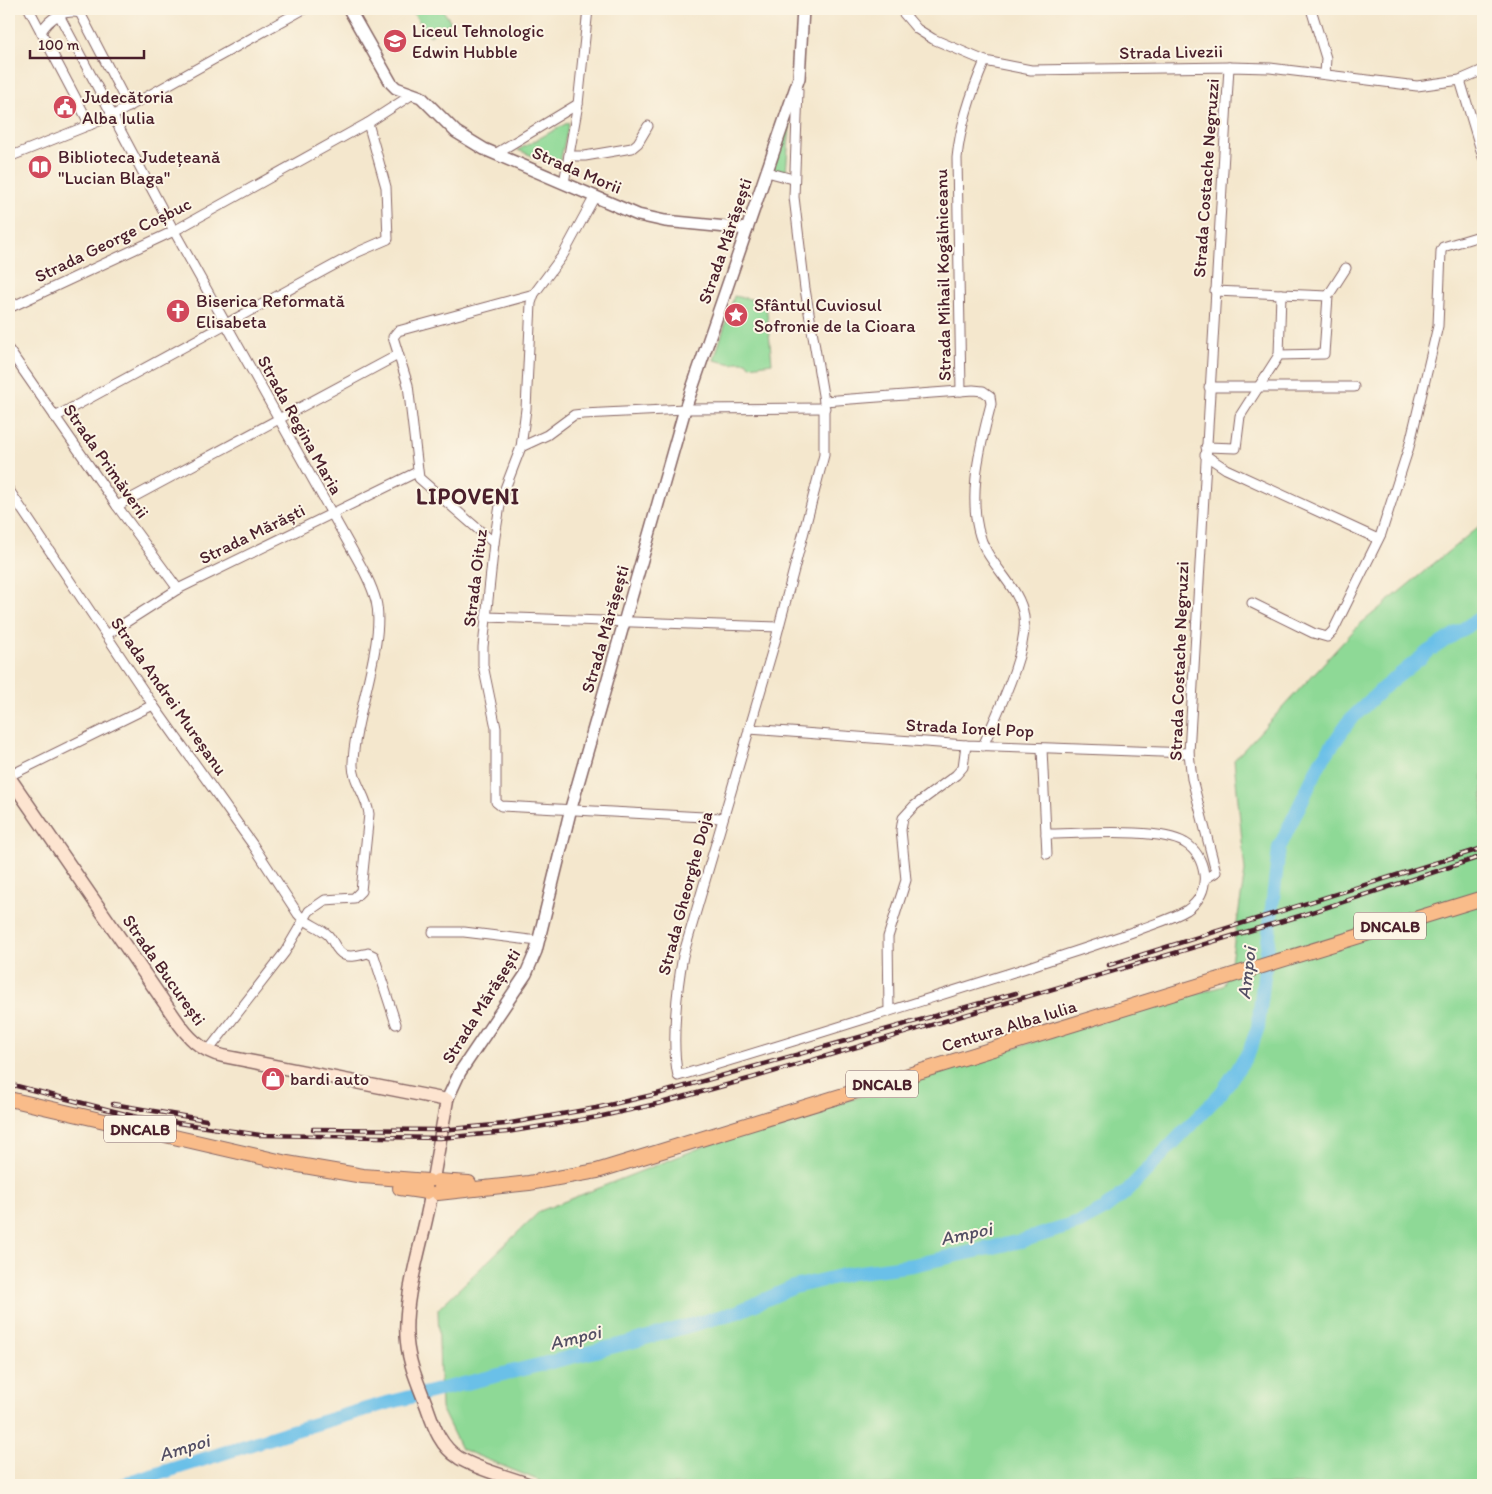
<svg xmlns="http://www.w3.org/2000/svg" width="1492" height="1494" font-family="Itim,sans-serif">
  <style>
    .green { fill: #8ed996; stroke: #6c7c60 }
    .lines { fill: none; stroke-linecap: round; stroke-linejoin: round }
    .river { stroke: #6bc0e8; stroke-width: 14 }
    .minor-casing { stroke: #866564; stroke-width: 11 }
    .tertiary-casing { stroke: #866564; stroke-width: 14 }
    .secondary-casing { stroke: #866564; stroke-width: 15 }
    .primary-casing { stroke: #866564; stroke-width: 16 }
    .minor { stroke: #fff; stroke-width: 9 }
    .tertiary { stroke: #fff; stroke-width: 11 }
    .secondary { stroke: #fde4d0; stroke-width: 12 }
    .primary { stroke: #f9bc8a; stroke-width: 14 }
    .rail-casing { stroke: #4a1f2b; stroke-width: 4.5 }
    .rail { stroke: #fcf5e5; stroke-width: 2.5; stroke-dasharray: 8; stroke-linecap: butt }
    .labels { text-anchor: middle; stroke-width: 4; stroke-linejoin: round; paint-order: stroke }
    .shield { fill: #fcf5e5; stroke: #7f5f63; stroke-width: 1 }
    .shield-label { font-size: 16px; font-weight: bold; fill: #4a1f2b }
    .poi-label { font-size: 18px; fill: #4a1f2b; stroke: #fcf5e5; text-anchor: start }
    .street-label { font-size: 18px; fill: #4a1f2b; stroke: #fcf5e5 }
    .water-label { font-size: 19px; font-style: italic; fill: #544f64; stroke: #fcf5e5 }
    .district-label { font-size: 22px; font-weight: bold; letter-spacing: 1px; fill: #4a1f2b; stroke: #fcf5e5 }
  </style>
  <rect width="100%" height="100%" fill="#fcf5e5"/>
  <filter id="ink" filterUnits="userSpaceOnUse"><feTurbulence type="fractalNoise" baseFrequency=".02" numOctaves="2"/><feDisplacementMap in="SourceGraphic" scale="10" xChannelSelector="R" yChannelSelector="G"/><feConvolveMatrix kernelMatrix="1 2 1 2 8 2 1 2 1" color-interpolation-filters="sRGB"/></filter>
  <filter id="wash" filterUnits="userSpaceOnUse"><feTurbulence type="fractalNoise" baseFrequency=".0096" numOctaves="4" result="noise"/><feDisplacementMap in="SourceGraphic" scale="20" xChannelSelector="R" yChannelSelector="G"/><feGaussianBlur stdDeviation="1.12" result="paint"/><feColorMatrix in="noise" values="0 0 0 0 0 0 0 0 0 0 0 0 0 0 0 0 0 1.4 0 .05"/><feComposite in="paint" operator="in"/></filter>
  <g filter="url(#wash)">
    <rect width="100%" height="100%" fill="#f4e7cd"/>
    <g class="green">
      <polygon points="410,9 442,9 451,22 430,36"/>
      <polygon points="569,122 559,167 518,150"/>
      <polygon points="787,125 790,125 786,173 773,170"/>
      <polygon points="734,296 766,302 772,363 750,366 747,362 737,362 733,364 714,360"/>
      <polygon points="1483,523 1483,1485 550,1485 461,1449 441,1408 438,1309 540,1211 710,1144 1030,1043 1223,986 1230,968 1245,871 1234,760 1359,625"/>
    </g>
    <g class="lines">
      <polyline class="river" points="123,1485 292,1431 383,1404 631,1342 737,1312 794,1287 852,1273 913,1265 1021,1241 1079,1223 1103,1210 1126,1192 1222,1092 1249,1052 1258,1027 1279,848 1320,763 1349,721 1382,689 1429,651 1483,616"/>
    </g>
  </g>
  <g filter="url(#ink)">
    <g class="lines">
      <g class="minor-casing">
        <g id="minor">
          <polyline points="29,9 90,125"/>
          <polyline points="78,9 129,107"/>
          <polyline points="900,9 917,29 933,39 985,61 1031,70 1229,67 1270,68 1417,86 1460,80 1483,70"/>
          <polyline points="1311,9 1326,58 1325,74"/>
          <path d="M59 15 174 231 350 546C360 564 371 582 376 601 386 641 354 717 353 763 352 781 367 796 369 814L361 891 354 898 325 900 309 911 285 952 208 1051"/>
          <path d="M41 32C49 18 64 9 80 13"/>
          <polyline points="1460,80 1483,157"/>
          <path d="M798 90 794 197 805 289 824 401V455L776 638 683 956C677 987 671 1045 678 1076 794 1042 908 1005 1023 969 1061 956 1100 944 1138 930 1154 924 1172 919 1187 910 1199 902 1206 889 1204 874 1202 861 1197 850 1185 843 1159 827 1079 834 1046 834"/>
          <polyline points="495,154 578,104"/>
          <polyline points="569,156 585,156 632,148 638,143 648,126"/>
          <polyline points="9,157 112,116 304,9"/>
          <polyline points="767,172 793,179"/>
          <polyline points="564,183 578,104 588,9"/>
          <polyline points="595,196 563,255 534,294 531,303 526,409 521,447 501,499 494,543 483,647 483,665 496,728 496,802 501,806 722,818"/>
          <polyline points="1215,291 1328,296"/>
          <polyline points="9,308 174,231 368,123 413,94"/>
          <polyline points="9,350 117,506 178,589"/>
          <polyline points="1279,355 1281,294"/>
          <polyline points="1209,387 1354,387"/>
          <path d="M961 391 957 158C960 126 972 91 985 61"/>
          <path d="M824 401 973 390 983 391 990 396 991 404C980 446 963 511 987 552 999 573 1021 592 1024 617 1028 652 997 713 983 746"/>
          <polyline points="55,417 358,252 388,239 386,187 368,123"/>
          <polyline points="521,447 547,435 574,415 583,414 685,409 825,408"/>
          <polyline points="1206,447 1236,448 1240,416 1279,355 1324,354 1328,296 1346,268"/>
          <polyline points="1205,455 1226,469 1378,539"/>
          <path d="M9 490 153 705 253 845 298 914C305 923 318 926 327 934 334 940 335 951 344 955 352 958 360 955 368 953L374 956 396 1024"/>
          <polyline points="117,506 398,355"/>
          <polyline points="494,543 419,478 408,385 393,337 398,331 534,294"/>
          <polyline points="1252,603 1313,633 1327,637 1333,631 1381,534 1409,447 1438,326 1441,251 1443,247 1483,235"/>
          <polyline points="486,617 779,627"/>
          <polyline points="106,635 178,589 417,472"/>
          <polyline points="749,729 966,745 1189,753"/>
          <polyline points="1042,749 1047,854"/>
          <polyline points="9,776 153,705"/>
          <polyline points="1205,879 1216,872 1192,779 1189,753 1229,67"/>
          <polyline points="433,932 464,932 538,941"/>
          <polyline points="889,1011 888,937 906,880 901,830 903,818 914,806 956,775 963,767 966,745"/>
        </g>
      </g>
      <g class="tertiary-casing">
        <g id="tertiary">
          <polyline points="349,9 391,83 396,88 421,97 456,132 484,149 638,215 665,221 747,229"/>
          <polyline points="447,1100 460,1072 526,974 536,951 571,808 685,409 799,78 803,9"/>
        </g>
      </g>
      <g class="secondary-casing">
        <g id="secondary">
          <path d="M9 777 175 1018C187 1036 200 1051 223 1056L447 1100 433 1179"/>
          <path d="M431 1195C424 1239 402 1298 407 1342 409 1364 419 1386 427 1407 434 1427 440 1446 459 1458 481 1471 507 1476 530 1485"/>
        </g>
      </g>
      <g class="primary-casing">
        <g id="primary">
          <polyline points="9,1099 287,1163 363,1176 428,1181"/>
          <polyline points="438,1181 469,1183"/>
          <polyline points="400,1188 427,1192"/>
          <polyline points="438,1193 529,1183 597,1171 1483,898"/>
        </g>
      </g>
      <use href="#minor" class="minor"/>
      <use href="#tertiary" class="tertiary"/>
      <use href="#secondary" class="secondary"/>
      <use href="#primary" class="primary"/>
      <g class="rail-casing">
        <g id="rail">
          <polyline points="1109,965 1483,848"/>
          <polyline points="9,1084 137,1117 260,1135 440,1138 507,1132 598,1117 661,1103 752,1078 1303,915 1483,856"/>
          <polyline points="113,1104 206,1120"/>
          <polyline points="313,1129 441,1130 505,1124 596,1108 657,1094 1016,993"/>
        </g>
      </g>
      <use href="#rail" class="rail"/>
    </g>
  </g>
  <defs>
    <g id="university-disc" transform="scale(1.25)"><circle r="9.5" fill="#d1495b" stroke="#fcf5e5"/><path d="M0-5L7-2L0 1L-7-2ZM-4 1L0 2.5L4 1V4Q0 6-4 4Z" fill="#fff"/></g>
    <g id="civic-disc" transform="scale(1.25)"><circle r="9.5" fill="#d1495b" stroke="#fcf5e5"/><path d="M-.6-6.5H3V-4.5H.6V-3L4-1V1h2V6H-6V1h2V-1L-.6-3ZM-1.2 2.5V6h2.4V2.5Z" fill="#fff"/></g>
    <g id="library-disc" transform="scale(1.25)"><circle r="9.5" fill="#d1495b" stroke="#fcf5e5"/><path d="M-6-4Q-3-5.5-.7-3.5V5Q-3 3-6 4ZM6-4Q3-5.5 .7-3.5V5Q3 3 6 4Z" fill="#fff"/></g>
    <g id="church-disc" transform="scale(1.25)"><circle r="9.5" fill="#d1495b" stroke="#fcf5e5"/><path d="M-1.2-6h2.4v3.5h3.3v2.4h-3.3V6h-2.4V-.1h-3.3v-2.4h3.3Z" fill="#fff"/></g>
    <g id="sight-disc" transform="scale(1.25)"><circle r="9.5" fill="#d1495b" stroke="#fcf5e5"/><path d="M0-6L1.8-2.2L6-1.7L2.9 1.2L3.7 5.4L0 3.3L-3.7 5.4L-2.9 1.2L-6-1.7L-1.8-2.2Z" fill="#fff"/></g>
    <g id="shop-disc" transform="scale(1.25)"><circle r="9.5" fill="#d1495b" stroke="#fcf5e5"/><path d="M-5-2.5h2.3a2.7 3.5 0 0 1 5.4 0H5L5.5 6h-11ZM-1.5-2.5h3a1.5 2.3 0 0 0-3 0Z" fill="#fff"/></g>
  </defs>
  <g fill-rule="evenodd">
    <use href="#university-disc" x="395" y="41"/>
    <use href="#civic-disc" x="65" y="107"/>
    <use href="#library-disc" x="40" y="167"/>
    <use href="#church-disc" x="178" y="311"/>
    <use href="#sight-disc" x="736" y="315"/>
    <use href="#shop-disc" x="273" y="1079"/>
  </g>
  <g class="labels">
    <g class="shield">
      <rect x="1354" y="912.5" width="72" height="27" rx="4"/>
      <rect x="846" y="1070.5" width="72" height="27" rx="4"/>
      <rect x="104" y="1115.5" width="72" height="27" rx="4"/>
    </g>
    <g class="shield-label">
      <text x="1390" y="932">DNCALB</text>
      <text x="882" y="1090">DNCALB</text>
      <text x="140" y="1135">DNCALB</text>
    </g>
    <g class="poi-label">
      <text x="412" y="37">Liceul Tehnologic<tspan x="412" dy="21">Edwin Hubble</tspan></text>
      <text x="82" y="103">Judecătoria<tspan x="82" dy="21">Alba Iulia</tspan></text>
      <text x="58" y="163">Biblioteca Județeană<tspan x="58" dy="21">"Lucian Blaga"</tspan></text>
      <text x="196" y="307">Biserica Reformată<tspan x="196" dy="21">Elisabeta</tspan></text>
      <text x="754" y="311">Sfântul Cuviosul<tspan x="754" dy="21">Sofronie de la Cioara</tspan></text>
      <text x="290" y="1085">bardi auto</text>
    </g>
    <g class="street-label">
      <text transform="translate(1171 52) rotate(-1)" y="6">Strada Livezii</text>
      <text transform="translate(577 170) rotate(23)" y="6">Strada Morii</text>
      <text transform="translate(1206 178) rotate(-86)" y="6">Strada Costache Negruzzi</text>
      <text transform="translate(113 240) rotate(-26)" y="6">Strada George Coșbuc</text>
      <text transform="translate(725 241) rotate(-71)" y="6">Strada Mărășești</text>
      <text transform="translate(943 275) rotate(-91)" y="6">Strada Mihail Kogălniceanu</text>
      <text transform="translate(300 425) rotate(61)" y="6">Strada Regina Maria</text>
      <text transform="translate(106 461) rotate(55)" y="6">Strada Primăverii</text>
      <text transform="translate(252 534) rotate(-26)" y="6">Strada Mărăști</text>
      <text transform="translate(475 578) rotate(-83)" y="6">Strada Oituz</text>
      <text transform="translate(605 629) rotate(-74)" y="6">Strada Mărășești</text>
      <text transform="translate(1179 661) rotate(-88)" y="6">Strada Costache Negruzzi</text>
      <text transform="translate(169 696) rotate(55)" y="6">Strada Andrei Mureșanu</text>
      <text transform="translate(970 728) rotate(3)" y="6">Strada Ionel Pop</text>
      <text transform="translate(685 893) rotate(-75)" y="6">Strada Gheorghe Doja</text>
      <text transform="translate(164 970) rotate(55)" y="6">Strada București</text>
      <text transform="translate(481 1006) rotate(-58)" y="6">Strada Mărășești</text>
      <text transform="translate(1009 1026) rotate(-17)" y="6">Centura Alba Iulia</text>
    </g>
    <g class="water-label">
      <text transform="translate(1246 973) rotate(-83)" y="7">Ampoi</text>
      <text transform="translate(966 1233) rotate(-12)" y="7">Ampoi</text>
      <text transform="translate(575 1337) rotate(-14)" y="7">Ampoi</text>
      <text transform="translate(184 1447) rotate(-17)" y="7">Ampoi</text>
    </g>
    <g class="district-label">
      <text x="468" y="504">LIPOVENI</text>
    </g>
  </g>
  <rect width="1492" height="1494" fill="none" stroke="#fcf5e5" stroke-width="30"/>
  <path d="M30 50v8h114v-8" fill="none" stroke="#4a1f2b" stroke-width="2.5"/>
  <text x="38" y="50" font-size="15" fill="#4a1f2b" stroke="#fcf5e5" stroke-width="4" paint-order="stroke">100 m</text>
</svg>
